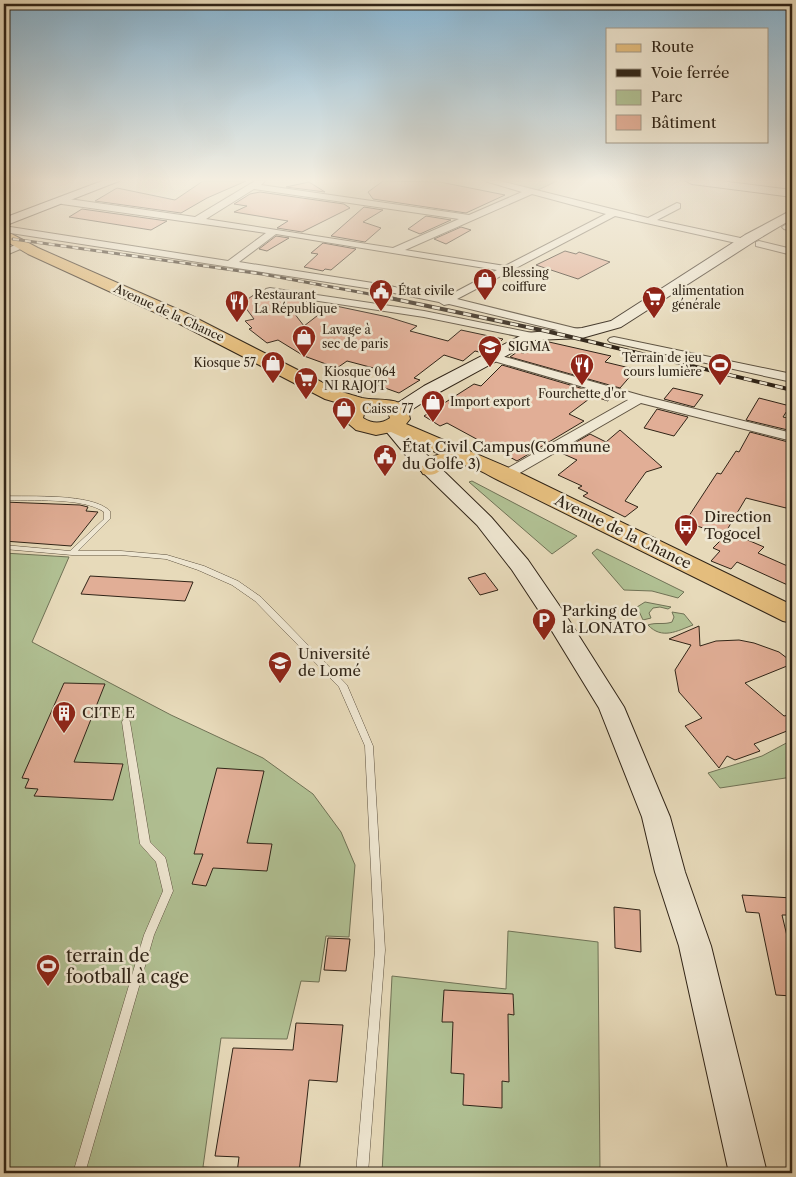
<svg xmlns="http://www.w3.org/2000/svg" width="796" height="1177" font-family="'Libre Caslon Text',serif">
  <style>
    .green { fill: #b1c194; stroke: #707256 }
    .building { fill: #e1ae96; stroke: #302417 }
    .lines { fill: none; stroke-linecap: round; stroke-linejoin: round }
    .lane-casing { stroke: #5e5240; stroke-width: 1 }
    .street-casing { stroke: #5e5240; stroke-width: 2 }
    .secondary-casing { stroke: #302417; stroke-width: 2 }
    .primary-casing { stroke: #302417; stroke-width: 2 }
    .lane { fill: #efe7d2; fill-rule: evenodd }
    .street { fill: #efe7d2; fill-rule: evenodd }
    .secondary { fill: #efe7d2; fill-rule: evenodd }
    .primary { fill: #e4bd7d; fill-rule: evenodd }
    .rail-far1-casing { stroke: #302417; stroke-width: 3 }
    .rail-casing { stroke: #302417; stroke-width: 4 }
    .rail-far1 { stroke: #efe7d2; stroke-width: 2; stroke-dasharray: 6; stroke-linecap: butt }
    .rail { stroke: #efe7d2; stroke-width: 2.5; stroke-dasharray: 8; stroke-linecap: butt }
    .labels { text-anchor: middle; stroke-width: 5; stroke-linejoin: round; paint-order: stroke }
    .far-poi-label { font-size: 12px; fill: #302417; stroke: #efe7d2; text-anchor: start }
    .far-street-label { font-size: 12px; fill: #302417; stroke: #efe7d2 }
    .poi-label { font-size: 15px; fill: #302417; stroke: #efe7d2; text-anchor: start }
    .street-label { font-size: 15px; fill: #302417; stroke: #efe7d2 }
    .near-poi-label { font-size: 18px; fill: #302417; stroke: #efe7d2; text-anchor: start }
  </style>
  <rect width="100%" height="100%" fill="#e7daba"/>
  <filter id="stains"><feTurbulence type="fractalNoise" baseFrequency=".004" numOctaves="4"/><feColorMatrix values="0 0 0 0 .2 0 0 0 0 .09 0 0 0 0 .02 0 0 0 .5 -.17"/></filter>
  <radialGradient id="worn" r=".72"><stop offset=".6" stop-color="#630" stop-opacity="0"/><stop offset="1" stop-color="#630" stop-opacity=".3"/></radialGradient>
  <g class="green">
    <polygon points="499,181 557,181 536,191"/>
    <polygon points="472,481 577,536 552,554 469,482"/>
    <polygon points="597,549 684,592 678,598 652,591 624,590 592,553"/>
    <polygon points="4,553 69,557 32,642 171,715 263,758 313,794 341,832 355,865 349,937 326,936 319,982 301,981 287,1039 221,1038 203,1167 233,1169 232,1173 4,1173 4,1109 6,1103 4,1103"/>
    <polygon points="645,602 671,607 668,609 660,607 653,608 649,613 651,618 643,620 637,607"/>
    <path d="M672 612 684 614 693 625C677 631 662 640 648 625 656 622 664 625 672 622L674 617Z"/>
    <polygon points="792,740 792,777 720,788 708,773 762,756"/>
    <polygon points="508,931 598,942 600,1173 382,1173 392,976 506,989"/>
  </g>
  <g class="building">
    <polygon points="203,181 246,181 207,198 181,213 95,201 117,188 175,200"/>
    <polygon points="383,181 440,182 505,195 466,213 373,199 368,192"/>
    <polygon points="309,182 325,192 286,187"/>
    <polygon points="260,192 344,204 350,208 302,232 277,228 288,221 234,212 247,206 234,204 250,194"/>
    <polygon points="364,207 383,210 363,222 381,228 365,242 331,236"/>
    <polygon points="82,209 167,221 151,230 69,217"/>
    <polygon points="426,216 451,220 420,234 408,229"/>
    <polygon points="461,227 471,230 446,244 434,239"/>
    <polygon points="276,236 289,238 267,251 259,249"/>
    <polygon points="323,243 356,249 331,270 325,269 323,271 304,267 318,254 311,253"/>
    <polygon points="565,251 576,254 579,252 610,262 578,279 536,265"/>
    <polygon points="258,292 307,301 294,313 304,326 331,305 388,317 417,326 410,331 448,341 461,330 503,339 495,347 483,353 475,351 463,361 444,355 414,378 420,380 399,393 371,383 380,377 376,376 385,371 347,361 337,368 304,356 278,340 267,343 249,329 252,328 245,321 254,319 242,303"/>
    <polygon points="549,342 611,356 605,362 634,369 631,373 633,373 620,388 510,357 517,352 524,353 527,350 530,351 537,345 545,346"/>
    <polygon points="502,365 611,397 608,401 593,396 569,414 584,421 517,461 447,423 440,426 424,416 474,384 481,386"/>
    <polygon points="673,388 703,395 694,407 664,399"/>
    <polygon points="759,398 790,406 783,417 792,419 792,431 746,420"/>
    <polygon points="657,409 688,417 674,436 644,428"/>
    <polygon points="620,430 662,467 646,472 625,501 638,507 625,517 583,496 588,493 578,488 582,486 558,475 577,460 559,452 590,434 606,442"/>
    <polygon points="750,432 792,443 792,493 786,508 746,498 724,535 685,522 717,473 721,474 736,451 739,452"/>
    <polygon points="4,502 80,505 88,507 86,511 98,512 71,546 4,541"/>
    <polygon points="729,532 764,547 758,553 792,568 792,587 737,562 731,569 711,561 720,551 713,548"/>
    <polygon points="485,573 498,590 480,595 468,578"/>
    <polygon points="90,576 193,582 185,601 81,594"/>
    <polygon points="699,626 700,646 716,641 739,640 754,643 779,652 792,662 792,664 745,683 784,716 792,714 792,729 754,744 760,751 735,760 727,756 719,768 685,726 702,718 679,692 675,670 691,645 669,639"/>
    <polygon points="64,683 105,684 74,762 123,764 113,800 34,796 38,789 25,788 29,779 22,778"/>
    <polygon points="217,768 264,771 247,843 272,844 267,871 213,868 206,886 192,884 203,854 194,854"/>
    <polygon points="742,895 792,898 792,915 782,915 792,957 792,996 776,995 759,913 746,912"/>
    <polygon points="614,907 640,910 641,952 615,948"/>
    <polygon points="328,938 350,939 346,971 324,970"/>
    <polygon points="444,990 513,994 514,1015 508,1014 509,1082 502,1081 502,1108 463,1105 464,1074 451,1073 453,1022 442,1022"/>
    <polygon points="296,1023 343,1025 337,1082 309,1080 299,1173 237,1173 239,1157 215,1156 233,1048 293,1050"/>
  </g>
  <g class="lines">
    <g class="lane-casing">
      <g id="lane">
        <path d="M4 496C30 497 92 493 110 511V519L78 551H121L167 555 204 566 238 581 261 597 347 685 373 746 385 950 368 1173H356L375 950 365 746 339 687 255 601 232 585 198 570 166 559 121 555H72L4 549V545L70 551 104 519V512C83 497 30 501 4 500Z"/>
        <polygon points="126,719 129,720 130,722 150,842 165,857 166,860 173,891 154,935 85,1173 73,1173 144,935 163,891 156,862 140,844 122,722 123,720"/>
      </g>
    </g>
    <g class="street-casing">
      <g id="street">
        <path d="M255 181H265L261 185 469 215 522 192 485 181H500L648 218 677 203 680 204V208L657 220 745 239 750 242 745 245 615 216 457 299 586 331 588 333 586 335 582 336 449 304 444 305 439 302 379 290 4 232V226L228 261 266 233 62 204 58 201 62 198 195 217ZM254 189 459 219 393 248 206 219ZM532 194 606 214 505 266 405 250ZM276 234 497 270 446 297 379 284 239 262Z"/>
        <polygon points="787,224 792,225 792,231 784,229 782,227"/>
        <polygon points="759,241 792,249 792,255 756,246 756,242"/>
        <polygon points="22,242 25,243 25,247 4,256 4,250"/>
        <polygon points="270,288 424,311 532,333 538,336 532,339 424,317 266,293 265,291 266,289"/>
        <polygon points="614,337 792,374 792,382 610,342 608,340 610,338"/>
        <polygon points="491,353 643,396 792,433 792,441 641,403 511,478 501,478 499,475 501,472 628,400 487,359 485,357"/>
      </g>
    </g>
    <g class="secondary-casing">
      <g id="secondary">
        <polygon points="102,181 119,181 4,226 4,218"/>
        <polygon points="686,181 721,181 792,190 792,197 692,184"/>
        <polygon points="792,210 792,219 755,241 621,327 582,338 535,340 436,394 405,414 399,415 393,414 390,410 393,406 424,386 526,333 582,328 611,321 745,235"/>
        <polygon points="391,421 397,422 423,451 491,517 528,560 565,614 624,707 670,817 685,872 711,946 767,1173 729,1173 679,946 655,872 642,817 599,708 547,623 512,570 477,525 409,459 385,430 382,426 385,422"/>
      </g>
    </g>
    <g class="primary-casing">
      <path id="primary" d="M4 230 38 248 186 313 339 391C346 393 354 396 362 398 380 402 407 394 410 419L406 424 514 470 792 605V623L783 621 498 480C484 473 465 460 449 466 437 470 439 477 423 474L420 469C425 462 432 456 440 454L391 432 376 435 356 430 343 419 349 406 325 399 174 321 28 254 4 240ZM373 410 388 412 390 418C381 424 373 424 363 418L364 414Z"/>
    </g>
    <use href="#lane" class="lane"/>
    <use href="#street" class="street"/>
    <use href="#secondary" class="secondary"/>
    <use href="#primary" class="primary"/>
    <g class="rail-far1-casing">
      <polyline id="rail-far1" points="13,239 262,274 391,298"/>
    </g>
    <g class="rail-casing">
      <polyline id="rail" points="385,297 546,331 792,390"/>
    </g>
    <use href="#rail-far1" class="rail-far1"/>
    <use href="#rail" class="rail"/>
  </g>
  <linearGradient id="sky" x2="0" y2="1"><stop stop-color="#88b6d4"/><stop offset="0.52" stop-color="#f4eee0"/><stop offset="1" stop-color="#f4eee0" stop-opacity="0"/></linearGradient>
  <rect width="796" height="346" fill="url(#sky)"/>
  <defs>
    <g id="shop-pin" transform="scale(1.25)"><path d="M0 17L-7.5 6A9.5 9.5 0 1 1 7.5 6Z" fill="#8f2418" stroke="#efe7d2"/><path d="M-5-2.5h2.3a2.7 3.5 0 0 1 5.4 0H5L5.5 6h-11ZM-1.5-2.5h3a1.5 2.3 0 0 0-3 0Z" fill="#fff"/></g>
    <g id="civic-pin" transform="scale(1.25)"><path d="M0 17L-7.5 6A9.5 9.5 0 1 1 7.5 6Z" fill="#8f2418" stroke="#efe7d2"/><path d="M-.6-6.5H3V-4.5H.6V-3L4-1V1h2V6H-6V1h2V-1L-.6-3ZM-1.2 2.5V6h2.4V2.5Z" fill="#fff"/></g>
    <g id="supermarket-pin" transform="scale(1.25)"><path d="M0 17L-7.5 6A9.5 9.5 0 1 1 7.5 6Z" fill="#8f2418" stroke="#efe7d2"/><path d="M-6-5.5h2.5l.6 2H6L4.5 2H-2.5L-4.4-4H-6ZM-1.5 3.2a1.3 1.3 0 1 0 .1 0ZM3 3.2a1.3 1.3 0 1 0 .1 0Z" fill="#fff"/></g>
    <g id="restaurant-pin" transform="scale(1.25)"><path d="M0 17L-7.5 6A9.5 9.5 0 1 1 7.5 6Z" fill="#8f2418" stroke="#efe7d2"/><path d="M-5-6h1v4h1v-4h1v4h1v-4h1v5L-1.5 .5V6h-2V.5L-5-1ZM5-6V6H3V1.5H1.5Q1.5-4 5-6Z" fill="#fff"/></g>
    <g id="school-pin" transform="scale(1.25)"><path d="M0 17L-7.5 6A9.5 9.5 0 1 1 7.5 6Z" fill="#8f2418" stroke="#efe7d2"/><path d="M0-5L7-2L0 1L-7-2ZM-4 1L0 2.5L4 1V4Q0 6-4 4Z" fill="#fff"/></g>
    <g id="stadium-pin" transform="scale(1.25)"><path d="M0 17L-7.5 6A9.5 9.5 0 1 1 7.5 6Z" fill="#8f2418" stroke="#efe7d2"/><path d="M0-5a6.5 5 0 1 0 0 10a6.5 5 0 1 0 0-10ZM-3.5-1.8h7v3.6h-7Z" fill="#fff"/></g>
    <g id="bus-pin" transform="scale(1.25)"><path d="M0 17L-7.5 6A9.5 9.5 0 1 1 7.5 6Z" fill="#8f2418" stroke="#efe7d2"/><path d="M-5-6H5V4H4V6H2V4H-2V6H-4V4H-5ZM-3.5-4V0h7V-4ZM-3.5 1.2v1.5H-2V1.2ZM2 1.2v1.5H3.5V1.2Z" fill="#fff"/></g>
    <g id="parking-pin" transform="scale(1.25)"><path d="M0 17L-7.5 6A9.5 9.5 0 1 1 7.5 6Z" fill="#8f2418" stroke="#efe7d2"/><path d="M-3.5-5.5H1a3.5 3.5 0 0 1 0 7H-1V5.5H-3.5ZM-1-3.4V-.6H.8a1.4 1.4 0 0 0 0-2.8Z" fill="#fff"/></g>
    <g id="university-pin" transform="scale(1.25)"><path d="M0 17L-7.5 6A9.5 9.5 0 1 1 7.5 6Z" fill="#8f2418" stroke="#efe7d2"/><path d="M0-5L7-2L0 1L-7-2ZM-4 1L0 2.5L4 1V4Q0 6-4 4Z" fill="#fff"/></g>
    <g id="building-pin" transform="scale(1.25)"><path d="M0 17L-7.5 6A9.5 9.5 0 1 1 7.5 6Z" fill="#8f2418" stroke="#efe7d2"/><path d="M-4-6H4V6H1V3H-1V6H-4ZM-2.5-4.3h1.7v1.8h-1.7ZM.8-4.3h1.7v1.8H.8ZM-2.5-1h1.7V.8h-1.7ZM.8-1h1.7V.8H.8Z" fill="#fff"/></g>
  </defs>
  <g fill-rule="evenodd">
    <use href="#shop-pin" x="485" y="280"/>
    <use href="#civic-pin" x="381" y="291"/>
    <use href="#supermarket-pin" x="654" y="298"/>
    <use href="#restaurant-pin" x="237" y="302"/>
    <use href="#shop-pin" x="304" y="337"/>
    <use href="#school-pin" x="490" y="347"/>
    <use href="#shop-pin" x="273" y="363"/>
    <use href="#restaurant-pin" x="582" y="365"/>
    <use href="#stadium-pin" x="720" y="365"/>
    <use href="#supermarket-pin" x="306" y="379"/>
    <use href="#shop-pin" x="433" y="402"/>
    <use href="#shop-pin" x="344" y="409"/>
    <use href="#civic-pin" x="385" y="456"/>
    <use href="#bus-pin" x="686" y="526"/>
    <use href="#parking-pin" x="544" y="620"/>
    <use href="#university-pin" x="280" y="663"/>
    <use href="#building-pin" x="64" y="713"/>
    <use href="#stadium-pin" x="48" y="966"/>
  </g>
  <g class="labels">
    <g class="far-poi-label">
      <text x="502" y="277">Blessing<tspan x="502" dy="14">coiffure</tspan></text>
      <text x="398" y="295">État civile</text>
      <text x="672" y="295">alimentation<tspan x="672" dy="14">générale</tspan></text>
      <text x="254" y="299">Restaurant<tspan x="254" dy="14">La République</tspan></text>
      <text x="322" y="334">Lavage à<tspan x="322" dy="14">sec de paris</tspan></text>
      <text x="508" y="351">SIGMA</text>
      <text x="702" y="362" text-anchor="end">Terrain de jeu<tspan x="702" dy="14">cours lumière</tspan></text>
      <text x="256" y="367" text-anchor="end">Kiosque 57</text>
      <text x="324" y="376">Kiosque 064<tspan x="324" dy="14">NI RAJOJT</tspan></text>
      <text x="582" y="398" text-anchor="middle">Fourchette d'or</text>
      <text x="450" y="406">Import export</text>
      <text x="362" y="413">Caisse 77</text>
    </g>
    <g class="far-street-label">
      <text transform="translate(169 313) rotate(25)" y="4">Avenue de la Chance</text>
    </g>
    <g class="poi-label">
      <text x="402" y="452">État Civil Campus(Commune<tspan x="402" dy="17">du Golfe 3)</tspan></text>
      <text x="704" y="522">Direction<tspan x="704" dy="17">Togocel</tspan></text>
      <text x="562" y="616">Parking de<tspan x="562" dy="17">la LONATO</tspan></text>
      <text x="298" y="659">Université<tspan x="298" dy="17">de Lomé</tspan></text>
      <text x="82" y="718">CITE E</text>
    </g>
    <g class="street-label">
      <text transform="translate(623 532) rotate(26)" y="5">Avenue de la Chance</text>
    </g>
    <g class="near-poi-label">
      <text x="66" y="962">terrain de<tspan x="66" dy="21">football à cage</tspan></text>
    </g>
  </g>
  <rect width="796" height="1177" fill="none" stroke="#e7daba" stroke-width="20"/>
  <rect x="5" y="5" width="786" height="1167" fill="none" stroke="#302417" stroke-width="2.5"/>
  <rect x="10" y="10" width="776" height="1157" fill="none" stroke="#302417"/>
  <rect x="606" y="28" width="162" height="115" fill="#efe7d2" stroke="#a39987"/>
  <rect x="616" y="44" width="25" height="8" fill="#e4bd7d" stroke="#a39987"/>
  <text x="651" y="52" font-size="15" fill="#302417">Route</text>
  <rect x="616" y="69" width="25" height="8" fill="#302417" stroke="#a39987"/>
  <text x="651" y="78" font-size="15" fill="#302417">Voie ferrée</text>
  <rect x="616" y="90" width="25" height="15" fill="#b1c194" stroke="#a39987"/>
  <text x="651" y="102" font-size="15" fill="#302417">Parc</text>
  <rect x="616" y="115" width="25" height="15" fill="#e1ae96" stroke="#a39987"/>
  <text x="651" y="128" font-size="15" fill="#302417">Bâtiment</text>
  <rect width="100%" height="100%" filter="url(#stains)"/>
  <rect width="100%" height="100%" fill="url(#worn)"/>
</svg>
